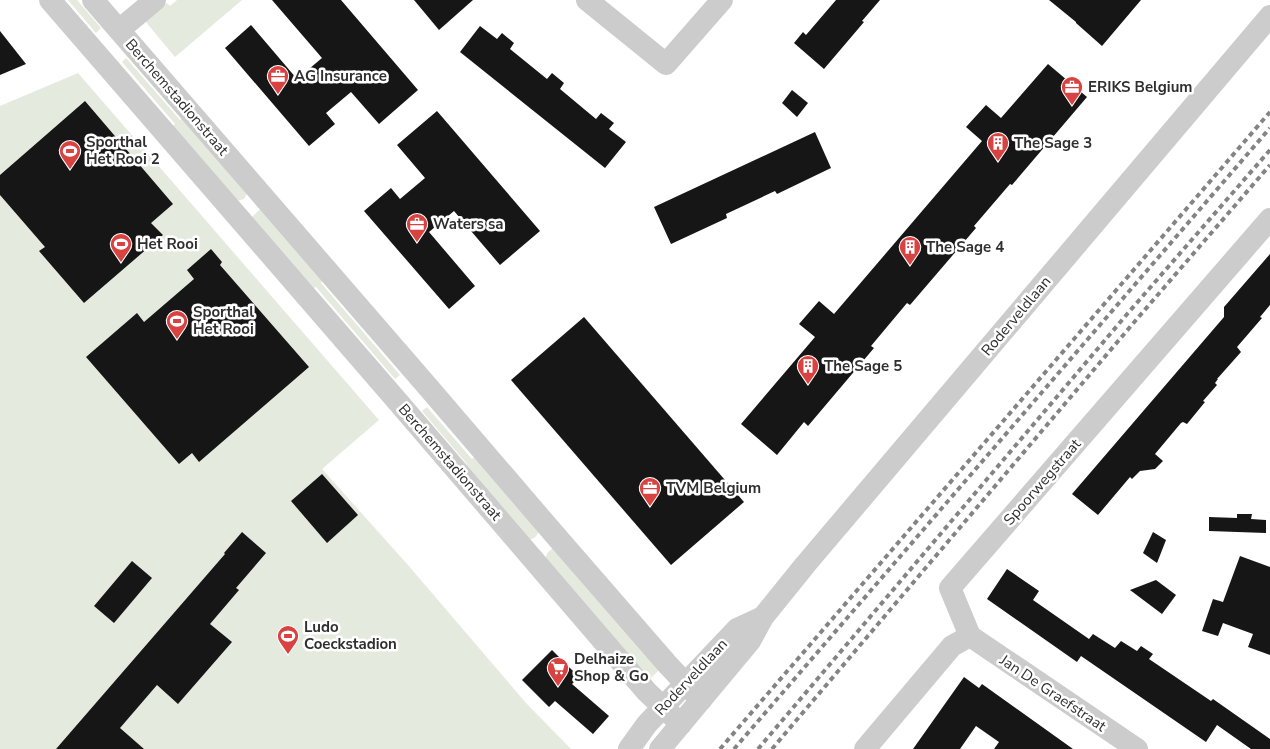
<svg xmlns="http://www.w3.org/2000/svg" width="1270" height="749" font-family="'Nunito Sans',sans-serif">
  <style>
    .green { fill: #e4ebde }
    .building { fill: #161616 }
    .lines { fill: none; stroke-linecap: round; stroke-linejoin: round }
    .minor { stroke: #ccc; stroke-width: 22 }
    .rail { stroke: #848484; stroke-width: 4; stroke-dasharray: 5 4; stroke-linecap: butt }
    .labels { text-anchor: middle; stroke-width: 5; stroke-linejoin: round; paint-order: stroke }
    .poi-label { font-size: 15px; font-weight: bold; fill: #2f2f2f; stroke: #fff; text-anchor: start }
    .street-label { font-size: 15px; fill: #2f2f2f; stroke: #fff }
  </style>
  <rect width="100%" height="100%" fill="#fff"/>
  <g class="green">
    <polygon points="68,0 77,0 101,28 96,33"/>
    <polygon points="177,0 242,0 175,57 145,21 167,3 170,6"/>
    <polygon points="126,58 180,120 187,115 247,193 244,199 237,201 169,130 175,124 122,62"/>
    <polygon points="78,73 379,420 322,469 408,565 526,703 571,749 0,749 0,106"/>
    <polygon points="259,210 263,210 326,277 321,283 400,375 395,379 316,287 314,288 251,221 253,216"/>
    <path d="M427 407 472 459 478 454 539 530C537 537 534 539 527 540L466 465 467 464 422 411Z"/>
    <polygon points="552,549 555,549 661,668 647,682 620,644 545,558 548,552"/>
  </g>
  <g class="building">
    <polygon points="272,0 341,0 418,90 379,124 351,92 326,113 335,124 309,146 225,48 251,25 297,79 322,58"/>
    <polygon points="414,0 473,0 439,30"/>
    <polygon points="836,0 880,0 862,21 864,22 824,69 794,43 803,32 806,35"/>
    <polygon points="1049,0 1141,0 1102,46 1076,23 1076,22"/>
    <polygon points="480,26 497,39 502,33 514,43 510,49 547,79 552,73 564,83 560,89 596,119 601,113 614,123 609,129 626,142 605,168 460,52"/>
    <polygon points="0,31 26,64 0,75"/>
    <polygon points="1048,64 1087,97 1012,185 1010,184 974,226 976,228 910,305 907,303 871,346 874,348 808,426 804,422 777,455 741,424 815,337 799,324 819,301 834,314 982,141 966,127 986,105 1001,118"/>
    <polygon points="792,90 808,103 797,117 782,103"/>
    <polygon points="85,101 173,204 151,223 163,235 84,303 39,251 45,247 0,195 0,175"/>
    <polygon points="437,111 540,231 500,265 454,211 429,232 475,286 449,309 364,211 391,188 400,199 425,178 397,145"/>
    <polygon points="815,132 831,168 777,194 775,191 726,214 727,218 671,244 654,207"/>
    <polygon points="211,249 222,262 220,265 309,367 199,462 192,453 179,464 86,357 137,313 144,322 194,279 187,270"/>
    <polygon points="1270,254 1270,305 1260,317 1262,318 1237,347 1241,352 1217,379 1218,379 1215,383 1217,385 1203,401 1205,402 1187,424 1183,422 1181,423 1155,454 1163,461 1155,469 1140,471 1132,479 1130,477 1098,515 1072,494 1224,317 1224,307"/>
    <polygon points="584,317 744,502 671,565 511,380"/>
    <polygon points="322,474 358,515 327,543 291,501"/>
    <polygon points="1237,514 1252,514 1251,519 1266,520 1266,533 1209,531 1209,517 1237,518"/>
    <polygon points="242,532 266,553 236,588 239,590 210,624 232,642 178,704 157,685 120,728 144,749 56,749 225,554 224,553"/>
    <polygon points="1153,532 1166,540 1157,563 1143,553"/>
    <polygon points="1240,556 1270,567 1270,655 1248,647 1253,634 1223,623 1218,636 1202,631 1213,599 1223,602"/>
    <polygon points="132,561 152,578 114,623 94,606"/>
    <polygon points="1007,569 1039,591 1033,600 1089,639 1093,634 1115,648 1121,641 1137,651 1141,646 1153,654 1149,659 1211,701 1213,699 1270,739 1270,749 1251,749 1217,725 1206,742 1081,656 1077,662 987,599"/>
    <polygon points="1156,580 1176,595 1162,614 1130,590"/>
    <polygon points="552,650 579,677 572,684 609,716 593,734 555,701 549,707 522,680"/>
    <polygon points="964,677 979,688 982,684 1073,749 994,749 999,742 976,726 960,749 913,749"/>
  </g>
  <g class="lines">
    <g class="minor">
      <polyline points="50,0 392,395 647,692 681,724"/>
      <polyline points="93,0 428,387 555,535 668,665 701,700"/>
      <polyline points="587,0 666,64 722,0"/>
      <polyline points="119,30 155,0"/>
      <polyline points="970,636 950,588 1270,219"/>
      <polyline points="970,636 1137,749"/>
      <polyline points="629,749 647,724 737,629 763,617"/>
      <polyline points="660,749 750,641 763,617 805,565 1270,16"/>
      <polyline points="865,749 952,646 970,636"/>
    </g>
    <g class="rail">
      <polyline points="720,749 1270,112"/>
      <polyline points="734,749 1270,128"/>
      <polyline points="758,749 1128,313 1270,150"/>
      <polyline points="772,749 1136,320 1270,165"/>
    </g>
  </g>
  <defs>
    <g id="office-pin" transform="scale(1.125)"><path d="M0 17L-7.5 6A9.5 9.5 0 1 1 7.5 6Z" fill="#d84240" stroke="#fff"/><path d="M-6-3h4V-5.5h4V-3h4V5H-6ZM-1-4.5V-3h2v-1.5ZM-6 0V1H6V0Z" fill="#fff"/></g>
    <g id="building-pin" transform="scale(1.125)"><path d="M0 17L-7.5 6A9.5 9.5 0 1 1 7.5 6Z" fill="#d84240" stroke="#fff"/><path d="M-4-6H4V6H1V3H-1V6H-4ZM-2.5-4.3h1.7v1.8h-1.7ZM.8-4.3h1.7v1.8H.8ZM-2.5-1h1.7V.8h-1.7ZM.8-1h1.7V.8H.8Z" fill="#fff"/></g>
    <g id="stadium-pin" transform="scale(1.125)"><path d="M0 17L-7.5 6A9.5 9.5 0 1 1 7.5 6Z" fill="#d84240" stroke="#fff"/><path d="M0-5a6.5 5 0 1 0 0 10a6.5 5 0 1 0 0-10ZM-3.5-1.8h7v3.6h-7Z" fill="#fff"/></g>
    <g id="supermarket-pin" transform="scale(1.125)"><path d="M0 17L-7.5 6A9.5 9.5 0 1 1 7.5 6Z" fill="#d84240" stroke="#fff"/><path d="M-6-5.5h2.5l.6 2H6L4.5 2H-2.5L-4.4-4H-6ZM-1.5 3.2a1.3 1.3 0 1 0 .1 0ZM3 3.2a1.3 1.3 0 1 0 .1 0Z" fill="#fff"/></g>
  </defs>
  <g fill-rule="evenodd">
    <use href="#office-pin" x="278" y="76"/>
    <use href="#office-pin" x="1072" y="87"/>
    <use href="#building-pin" x="998" y="143"/>
    <use href="#stadium-pin" x="70" y="151"/>
    <use href="#office-pin" x="417" y="224"/>
    <use href="#stadium-pin" x="121" y="244"/>
    <use href="#building-pin" x="910" y="247"/>
    <use href="#stadium-pin" x="177" y="321"/>
    <use href="#building-pin" x="808" y="366"/>
    <use href="#office-pin" x="650" y="488"/>
    <use href="#stadium-pin" x="288" y="636"/>
    <use href="#supermarket-pin" x="558" y="668"/>
  </g>
  <g class="labels">
    <g class="poi-label">
      <text x="294" y="81">AG Insurance</text>
      <text x="1088" y="92">ERIKS Belgium</text>
      <text x="86" y="147">Sporthal<tspan x="86" dy="17">Het Rooi 2</tspan></text>
      <text x="1014" y="148">The Sage 3</text>
      <text x="433" y="229">Waters sa</text>
      <text x="137" y="249">Het Rooi</text>
      <text x="926" y="252">The Sage 4</text>
      <text x="193" y="317">Sporthal<tspan x="193" dy="17">Het Rooi</tspan></text>
      <text x="824" y="371">The Sage 5</text>
      <text x="666" y="493">TVM Belgium</text>
      <text x="304" y="632">Ludo<tspan x="304" dy="17">Coeckstadion</tspan></text>
      <text x="574" y="664">Delhaize<tspan x="574" dy="17">Shop &amp; Go</tspan></text>
    </g>
    <g class="street-label">
      <text transform="translate(177 97) rotate(49)" y="5">Berchemstadionstraat</text>
      <text transform="translate(1016 316) rotate(-50)" y="5">Roderveldlaan</text>
      <text transform="translate(450 462) rotate(49)" y="5">Berchemstadionstraat</text>
      <text transform="translate(1042 482) rotate(-49)" y="5">Spoorwegstraat</text>
      <text transform="translate(691 677) rotate(-47)" y="5">Roderveldlaan</text>
      <text transform="translate(1053 693) rotate(34)" y="5">Jan De Graefstraat</text>
    </g>
  </g>
</svg>
